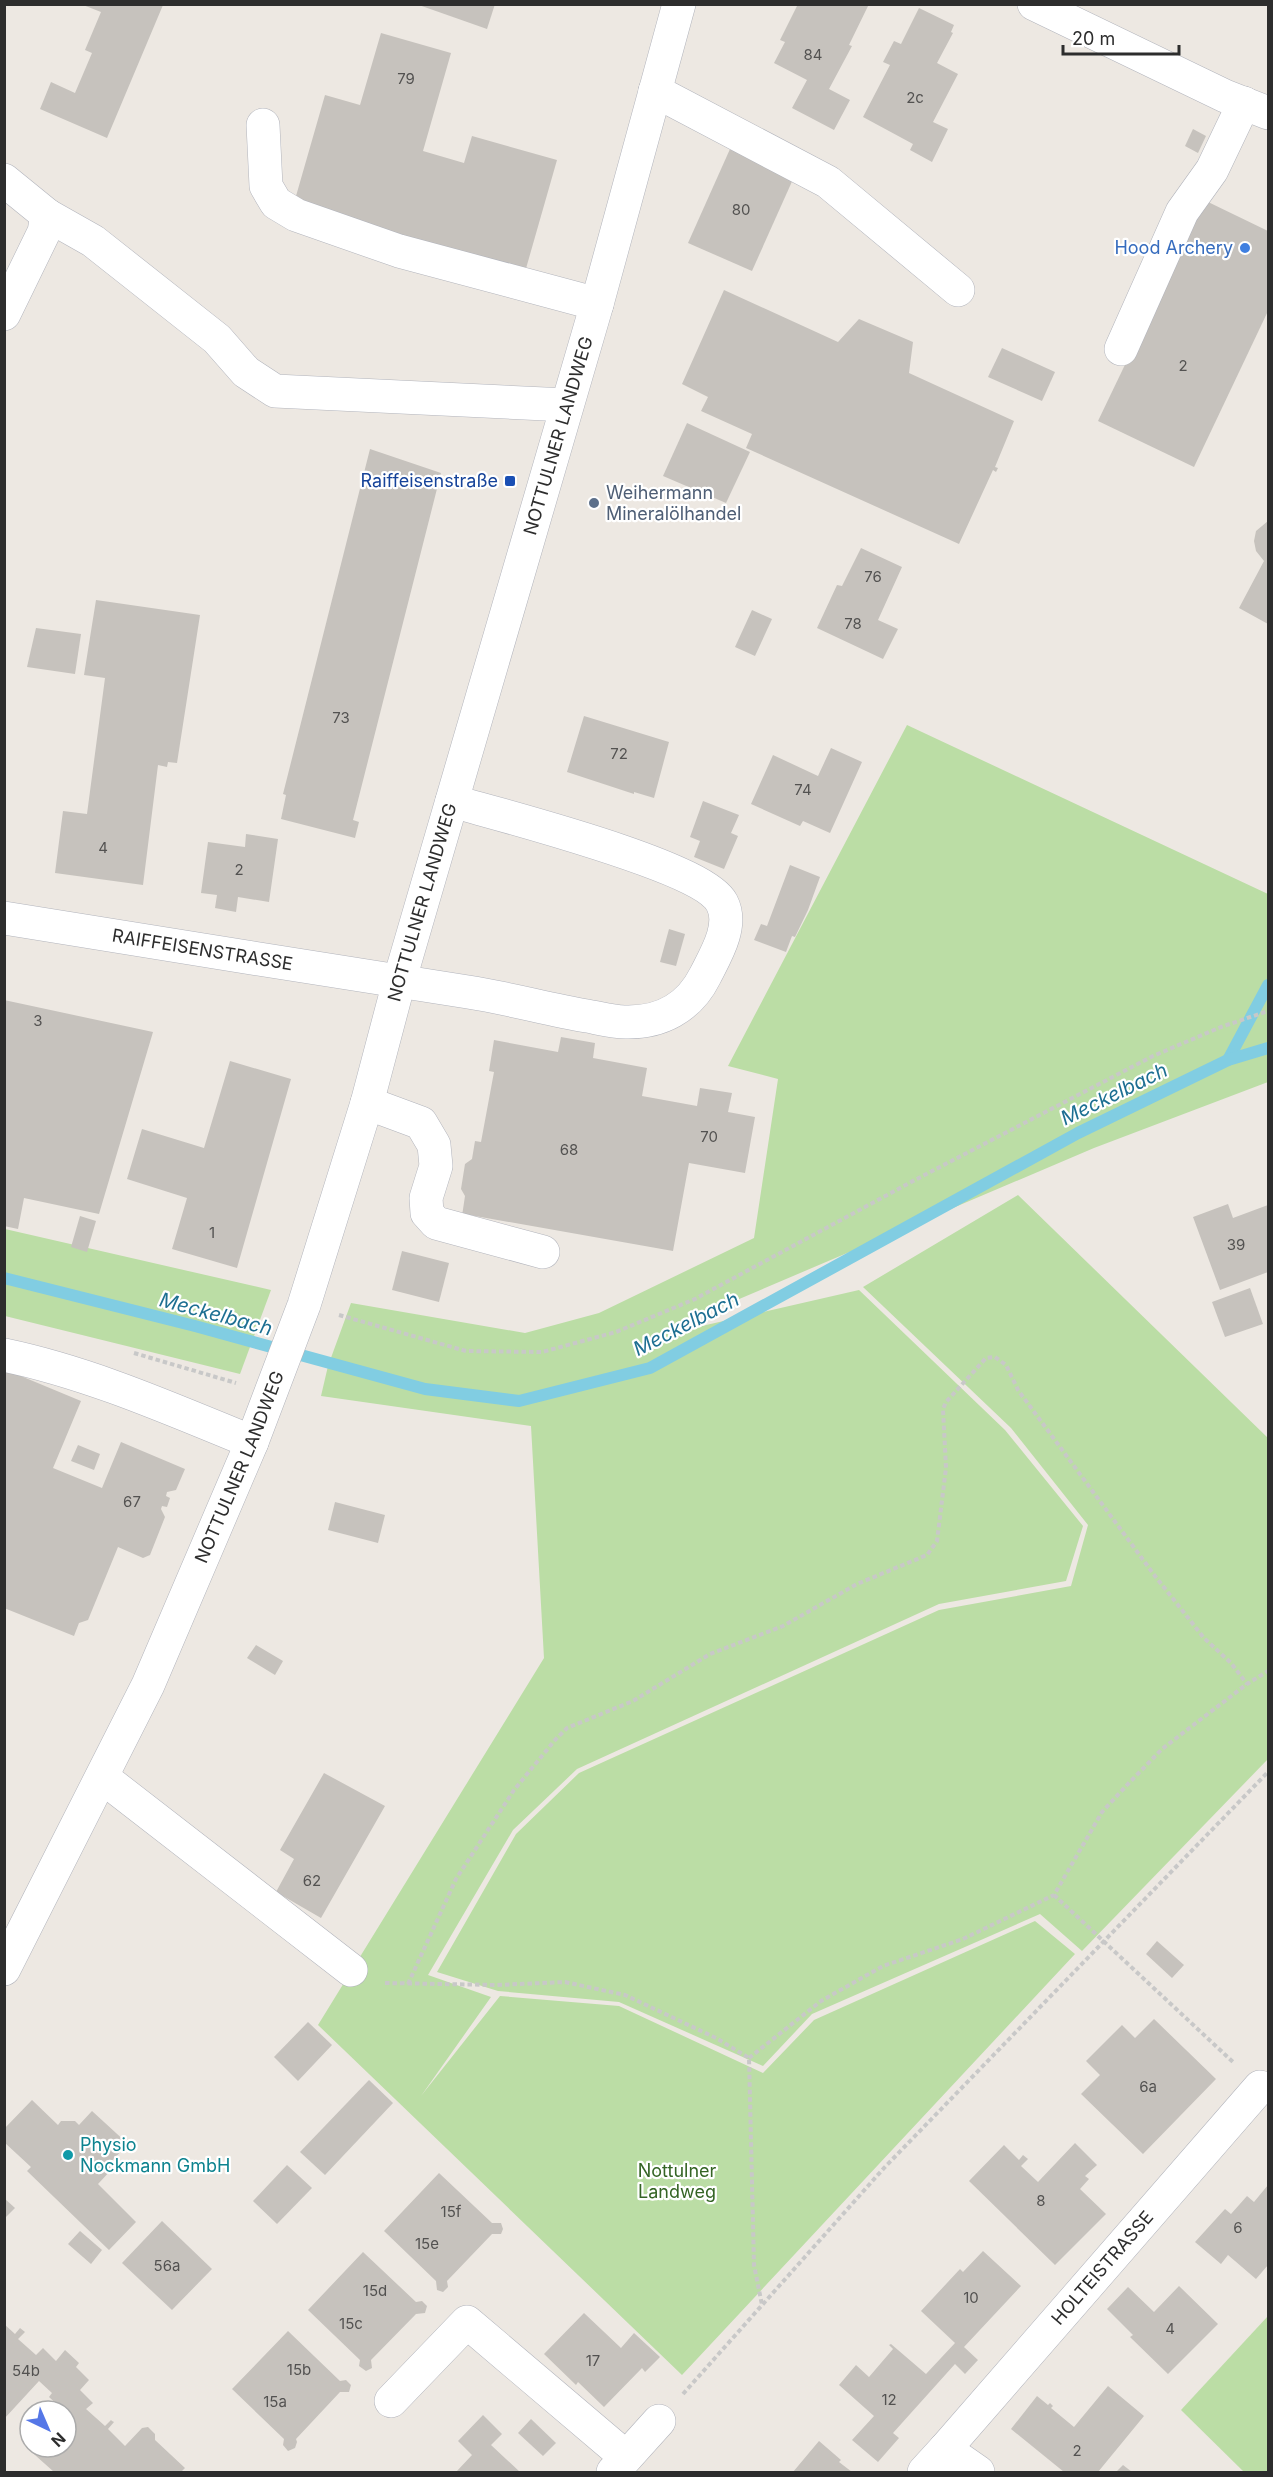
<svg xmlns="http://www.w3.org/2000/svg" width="1273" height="2477" font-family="Inter,sans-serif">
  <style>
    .green { fill: #bbdda5 }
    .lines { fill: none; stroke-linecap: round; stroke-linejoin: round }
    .stream { stroke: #81cde2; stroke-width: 12 }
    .building { fill: #c6c2bd }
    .minor-casing { stroke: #b2b4bc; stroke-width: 34 }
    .path { stroke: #c8c8c8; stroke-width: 4; stroke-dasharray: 4.5 3; stroke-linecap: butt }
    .minor { stroke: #fff; stroke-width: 33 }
    .shop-dot { fill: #3f7fe0; stroke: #fff; stroke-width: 2 }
    .transit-dot { fill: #1a4fb4; stroke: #fff; stroke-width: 2 }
    .service-dot { fill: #5c6f8a; stroke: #fff; stroke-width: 2 }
    .culture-dot { fill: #0f9aa8; stroke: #fff; stroke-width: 2 }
    .labels { text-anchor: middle; stroke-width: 4.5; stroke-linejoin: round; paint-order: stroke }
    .number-label { font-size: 15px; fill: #535251 }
    .shop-label { font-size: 18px; fill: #366cbe; stroke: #fff; text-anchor: end }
    .street-label { font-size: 18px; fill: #2d2d2d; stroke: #fff }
    .transit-label { font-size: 18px; fill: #164399; stroke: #fff; text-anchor: end }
    .service-label { font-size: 18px; fill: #4e5e75; stroke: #fff; text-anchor: start }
    .culture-label { font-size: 18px; fill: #0d838f; stroke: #fff; text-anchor: start }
    .park-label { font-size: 18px; fill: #346424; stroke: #fff }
    .water-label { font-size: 20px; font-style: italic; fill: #1d6f92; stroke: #fff }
  </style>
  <rect width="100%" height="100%" fill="#ede8e2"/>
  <g class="green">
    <polygon points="907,725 1268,894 1268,1082 1094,1148 645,1339 859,1290 1005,1430 1083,1526 1066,1581 939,1604 577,1769 513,1830 428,1975 491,1997 421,2096 500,1996 619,2006 763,2073 814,2020 1035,1921 1075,1954 682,2375 318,2025 544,1658 531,1426 321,1396 328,1366 351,1303 525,1333 599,1313 754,1238 778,1079 728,1066"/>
    <polygon points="1018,1195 1268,1438 1268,1759 1082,1951 1040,1914 812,2014 763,2066 619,2002 498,1991 437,1972 516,1834 579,1773 939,1610 1071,1586 1088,1525 1011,1428 863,1287"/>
    <polygon points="5,1229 271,1290 240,1374 5,1316"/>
    <polygon points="1268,2316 1268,2472 1244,2472 1181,2410"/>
  </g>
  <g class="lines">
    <g class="stream">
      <polyline points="1228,1060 1268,985"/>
      <polyline points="4,1278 195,1326 425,1389 519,1401 650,1368 1078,1133 1228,1060 1268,1048"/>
    </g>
  </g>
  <g class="building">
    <polygon points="416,4 495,4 487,29"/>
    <polygon points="798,4 869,4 849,45 852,46 829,89 850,100 834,130 792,108 807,80 774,63 785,42 780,40"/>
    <polygon points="83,5 163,5 107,138 40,109 51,82 75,93 92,53 85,50 101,12"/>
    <polygon points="919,8 954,25 951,32 953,33 937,63 958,74 933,122 948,129 932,162 910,150 913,144 863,117 890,65 883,62 894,41 901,44"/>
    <polygon points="381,33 451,53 423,151 464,163 472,136 557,160 525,272 294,203 325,95 360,105"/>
    <polygon points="1193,129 1206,136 1198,153 1185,146"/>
    <polygon points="730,149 794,177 752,271 688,243"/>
    <polygon points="1204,200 1268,231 1268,311 1194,467 1098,421"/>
    <polygon points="724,290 838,342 859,319 913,342 909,373 1014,421 995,467 998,468 996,472 993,470 959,544 746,448 752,434 701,411 708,397 682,384"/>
    <polygon points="1002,348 1055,372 1042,401 988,377"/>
    <polygon points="687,423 750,452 726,503 663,476"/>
    <polygon points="370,449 441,473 353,820 359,822 355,838 281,819 286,795 283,794"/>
    <polygon points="1268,521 1268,624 1239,608 1264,561 1256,551 1254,541 1256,531"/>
    <polygon points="861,548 902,567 878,620 898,629 883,659 817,628 837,585 842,586"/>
    <polygon points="96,600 200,615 177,763 168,762 167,767 158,765 143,885 55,873 63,811 87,814 105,678 84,675"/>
    <polygon points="752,610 772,619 755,656 735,647"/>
    <polygon points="36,628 81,634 75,674 27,667"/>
    <polygon points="584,716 669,742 654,798 634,792 634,794 567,772"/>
    <polygon points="831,748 862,762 830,833 803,821 800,826 751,804 773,755 818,776"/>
    <polygon points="703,801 739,815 731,833 738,836 724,869 694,857 700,841 690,837"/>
    <polygon points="246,834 278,839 269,902 238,897 236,912 215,908 217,895 201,893 208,842 245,847"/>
    <polygon points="790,865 820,877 808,910 795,937 792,936 786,952 754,940 761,924 767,926"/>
    <polygon points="669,929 685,934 676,966 660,962"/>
    <polygon points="4,1000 153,1032 99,1214 24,1198 18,1229 4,1226"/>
    <polygon points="561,1037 595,1043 593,1058 647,1068 642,1096 697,1106 700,1088 732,1093 728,1112 755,1117 745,1173 689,1163 673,1251 464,1214 462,1216 465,1196 461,1189 465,1164 472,1159 475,1141 481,1142 494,1072 489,1071 494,1040 558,1052"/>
    <polygon points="230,1061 291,1079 237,1268 172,1249 187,1198 127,1179 142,1129 204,1148"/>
    <polygon points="1228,1204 1233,1218 1268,1205 1268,1272 1220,1290 1193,1217"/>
    <polygon points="80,1216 96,1221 87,1252 71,1247"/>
    <polygon points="402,1251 449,1263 439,1302 392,1290"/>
    <polygon points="1250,1288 1263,1324 1225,1337 1212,1302"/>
    <polygon points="4,1369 81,1401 53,1468 102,1488 121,1442 185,1469 176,1490 167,1492 166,1496 170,1498 167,1507 162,1506 161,1509 165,1517 150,1555 143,1558 118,1547 88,1620 79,1623 74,1636 4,1608"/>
    <polygon points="78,1445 100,1454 94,1470 71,1461"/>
    <polygon points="335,1502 385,1515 378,1543 328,1530"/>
    <polygon points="256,1645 283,1661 275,1675 247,1658"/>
    <polygon points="324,1773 385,1806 321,1918 276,1892 294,1859 280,1850"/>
    <polygon points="1157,1941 1184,1965 1172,1978 1146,1954"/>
    <polygon points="1154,2019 1216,2079 1143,2154 1081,2094 1100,2075 1086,2061 1122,2025 1135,2038"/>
    <polygon points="308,2022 332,2045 298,2081 274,2057"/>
    <polygon points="369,2080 393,2103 325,2175 300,2152"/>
    <polygon points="32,2100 58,2125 61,2121 75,2121 79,2125 92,2111 128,2144 108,2165 112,2169 98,2184 136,2222 109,2250 27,2171 31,2167 4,2142 4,2129"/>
    <polygon points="1075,2143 1097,2165 1085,2176 1089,2179 1080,2189 1106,2214 1055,2265 969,2181 1004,2145 1019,2160 1023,2155 1028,2159 1021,2166 1038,2182"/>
    <polygon points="287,2165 312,2188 277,2224 253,2201"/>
    <polygon points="439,2173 492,2223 501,2223 503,2229 501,2234 492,2234 447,2281 448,2287 443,2292 437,2290 436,2281 384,2231"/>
    <polygon points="1268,2185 1268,2265 1256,2279 1228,2255 1221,2264 1195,2242 1225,2209 1231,2214 1247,2196 1254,2202"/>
    <polygon points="4,2198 15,2208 4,2219"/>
    <polygon points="162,2221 212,2269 172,2310 122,2263"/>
    <polygon points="80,2231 102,2250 91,2264 68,2244"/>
    <polygon points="983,2251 1021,2286 964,2347 978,2360 965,2374 955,2364 893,2433 899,2438 878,2462 852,2440 874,2416 839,2385 856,2365 869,2377 893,2349 889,2345 891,2344 926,2374 955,2343 921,2311 960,2269 963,2272"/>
    <polygon points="363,2252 416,2302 422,2301 427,2306 425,2313 416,2314 371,2360 372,2368 366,2371 359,2366 360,2360 308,2310"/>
    <polygon points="1179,2286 1218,2324 1168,2374 1130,2337 1133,2335 1107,2309 1128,2287 1154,2312"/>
    <polygon points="584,2313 621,2348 634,2333 660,2357 645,2372 642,2368 604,2407 578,2382 576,2385 544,2354"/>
    <polygon points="4,2324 15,2334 20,2328 25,2332 18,2339 36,2355 43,2348 56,2361 65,2350 79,2363 76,2367 89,2380 80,2390 93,2403 86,2409 105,2426 111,2420 112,2421 114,2422 108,2429 125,2446 142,2428 148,2427 155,2434 155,2440 185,2468 181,2472 54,2472 26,2447 30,2442 30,2447 66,2447 66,2411 58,2411 61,2408 49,2397 52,2393 39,2381 4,2419"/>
    <polygon points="288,2331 340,2381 346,2380 351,2385 349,2392 340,2392 296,2439 297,2442 295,2448 288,2451 283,2445 284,2439 232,2389"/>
    <polygon points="1108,2386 1144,2416 1098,2472 1064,2472 1011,2429 1037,2396 1048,2405 1050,2403 1053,2406 1051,2408 1074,2427"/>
    <polygon points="483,2415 502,2434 491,2445 520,2472 456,2472 472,2455 458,2441"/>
    <polygon points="531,2419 556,2443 543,2456 518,2433"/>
    <polygon points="819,2441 841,2460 839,2462 852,2472 793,2472"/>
    <polygon points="1123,2465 1132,2472 1116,2472"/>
  </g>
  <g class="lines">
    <g class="minor-casing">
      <g id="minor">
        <polyline points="1034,4 1225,96 1268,113"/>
        <polyline points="655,91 828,182 958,290"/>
        <polyline points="263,125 266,186 276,203 296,215 399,251 597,304"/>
        <polyline points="4,180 47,215 44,232 4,314"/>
        <polyline points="47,215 93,241 217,339 246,372 275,391 567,405"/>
        <polyline points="1121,349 1182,212 1212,170 1244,103"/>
        <path id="s1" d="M4 918C159 943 313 968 468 992 507 998 547 1009 587 1016 599 1018 612 1022 625 1022 660 1023 689 1008 705 976 715 956 734 926 722 903 703 866 500 815 452 801"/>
        <polyline points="367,1103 421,1123 434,1145 436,1166 426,1198 427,1213 436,1223 543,1252"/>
        <path d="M4 1355C90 1373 171 1409 252 1442"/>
        <polyline points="102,1777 351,1970"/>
        <path id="s2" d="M4 1969 148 1685 252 1442 304 1305 367 1103 399 982 597 304 679 4"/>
        <polyline points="391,2401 467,2322 626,2457"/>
        <path id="s3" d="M945 2449 1260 2087"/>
        <polyline points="613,2472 659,2421"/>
        <polyline points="924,2472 945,2449 978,2472"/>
      </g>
    </g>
    <g class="path">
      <polyline points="339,1315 466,1351 542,1352 616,1332 695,1299 913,1181 1153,1056 1221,1027 1268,1011"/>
      <polyline points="134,1353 236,1383"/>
      <polyline points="1054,1895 1233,2062"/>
      <polyline points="385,1983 497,1985 565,1982 625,1995 716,2038 749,2058 754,2265 762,2305"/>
      <polyline points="408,1984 456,1879 514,1790 555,1740 567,1728 633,1701 710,1654 783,1626 857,1584 927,1555 937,1541 946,1468 943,1409 946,1402 986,1358 995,1357 1006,1365 1018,1390 1155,1576 1204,1638 1231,1663 1247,1684"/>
      <polyline points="749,2058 821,2001 883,1966 963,1939 1054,1895 1102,1812 1128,1784 1162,1749 1247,1684 1268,1671"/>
      <polyline points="683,2394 884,2168 1268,1772"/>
    </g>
    <use href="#minor" class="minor"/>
  </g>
  <circle class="shop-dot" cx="1245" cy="248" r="6"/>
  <rect class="transit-dot" x="504" y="475" width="12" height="12" rx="3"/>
  <circle class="service-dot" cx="594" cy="503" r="6"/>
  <circle class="culture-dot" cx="68" cy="2155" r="6"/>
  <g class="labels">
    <g class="number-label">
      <text x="813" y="60">84</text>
      <text x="406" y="84">79</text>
      <text x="915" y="103">2c</text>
      <text x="741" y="215">80</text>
      <text x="1183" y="371">2</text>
      <text x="873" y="582">76</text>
      <text x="853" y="629">78</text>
      <text x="341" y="723">73</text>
      <text x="619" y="759">72</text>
      <text x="803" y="795">74</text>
      <text x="103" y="853">4</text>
      <text x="239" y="875">2</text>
      <text x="38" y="1026">3</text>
      <text x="709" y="1142">70</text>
      <text x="569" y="1155">68</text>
      <text x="212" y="1238">1</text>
      <text x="1236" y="1250">39</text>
      <text x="132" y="1507">67</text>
      <text x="312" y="1886">62</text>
      <text x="1148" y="2092">6a</text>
      <text x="1041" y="2206">8</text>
      <text x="451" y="2217">15f</text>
      <text x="1238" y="2233">6</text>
      <text x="427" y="2249">15e</text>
      <text x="167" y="2271">56a</text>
      <text x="375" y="2296">15d</text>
      <text x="971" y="2303">10</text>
      <text x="351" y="2329">15c</text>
      <text x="1170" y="2334">4</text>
      <text x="593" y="2366">17</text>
      <text x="299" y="2375">15b</text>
      <text x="26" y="2376">54b</text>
      <text x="889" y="2405">12</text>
      <text x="275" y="2407">15a</text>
      <text x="1077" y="2456">2</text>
    </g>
    <g class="shop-label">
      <text x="1233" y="254">Hood Archery</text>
    </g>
    <g class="street-label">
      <text dy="6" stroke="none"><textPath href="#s2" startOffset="1635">NOTTULNER LANDWEG</textPath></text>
      <text dy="6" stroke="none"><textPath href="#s2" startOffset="1149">NOTTULNER LANDWEG</textPath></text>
      <text dy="6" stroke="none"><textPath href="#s1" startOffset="201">RAIFFEISENSTRASSE</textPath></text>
      <text dy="6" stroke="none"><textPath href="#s2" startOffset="555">NOTTULNER LANDWEG</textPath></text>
      <text dy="6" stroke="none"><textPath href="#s3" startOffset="240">HOLTEISTRASSE</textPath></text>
    </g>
    <g class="transit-label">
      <text x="498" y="487">Raiffeisenstraße</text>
    </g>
    <g class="service-label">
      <text x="606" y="499">Weihermann<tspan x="606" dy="21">Mineralölhandel</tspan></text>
    </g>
    <g class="culture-label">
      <text x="80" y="2151">Physio<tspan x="80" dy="21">Nockmann GmbH</tspan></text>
    </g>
    <g class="park-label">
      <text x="677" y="2177">Nottulner<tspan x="677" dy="21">Landweg</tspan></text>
    </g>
    <g class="water-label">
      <text transform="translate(1114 1094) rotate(-26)" y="7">Meckelbach</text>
      <text transform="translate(216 1314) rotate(15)" y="7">Meckelbach</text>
      <text transform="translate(686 1324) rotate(-27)" y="7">Meckelbach</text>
    </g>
  </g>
  <rect width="1273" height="2477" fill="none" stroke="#2d2d2d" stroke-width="12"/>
  <g transform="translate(48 2429) rotate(136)"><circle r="28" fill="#ffffff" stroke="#ababab" stroke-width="1.5"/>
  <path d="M0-4.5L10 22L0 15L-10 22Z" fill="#5577e7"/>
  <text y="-9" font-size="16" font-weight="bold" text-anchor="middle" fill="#2d2d2d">N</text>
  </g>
  <path d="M1063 45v9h116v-9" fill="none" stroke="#2d2d2d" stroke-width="3"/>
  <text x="1072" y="45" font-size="18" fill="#2d2d2d" stroke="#ffffff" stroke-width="4.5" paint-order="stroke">20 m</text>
</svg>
